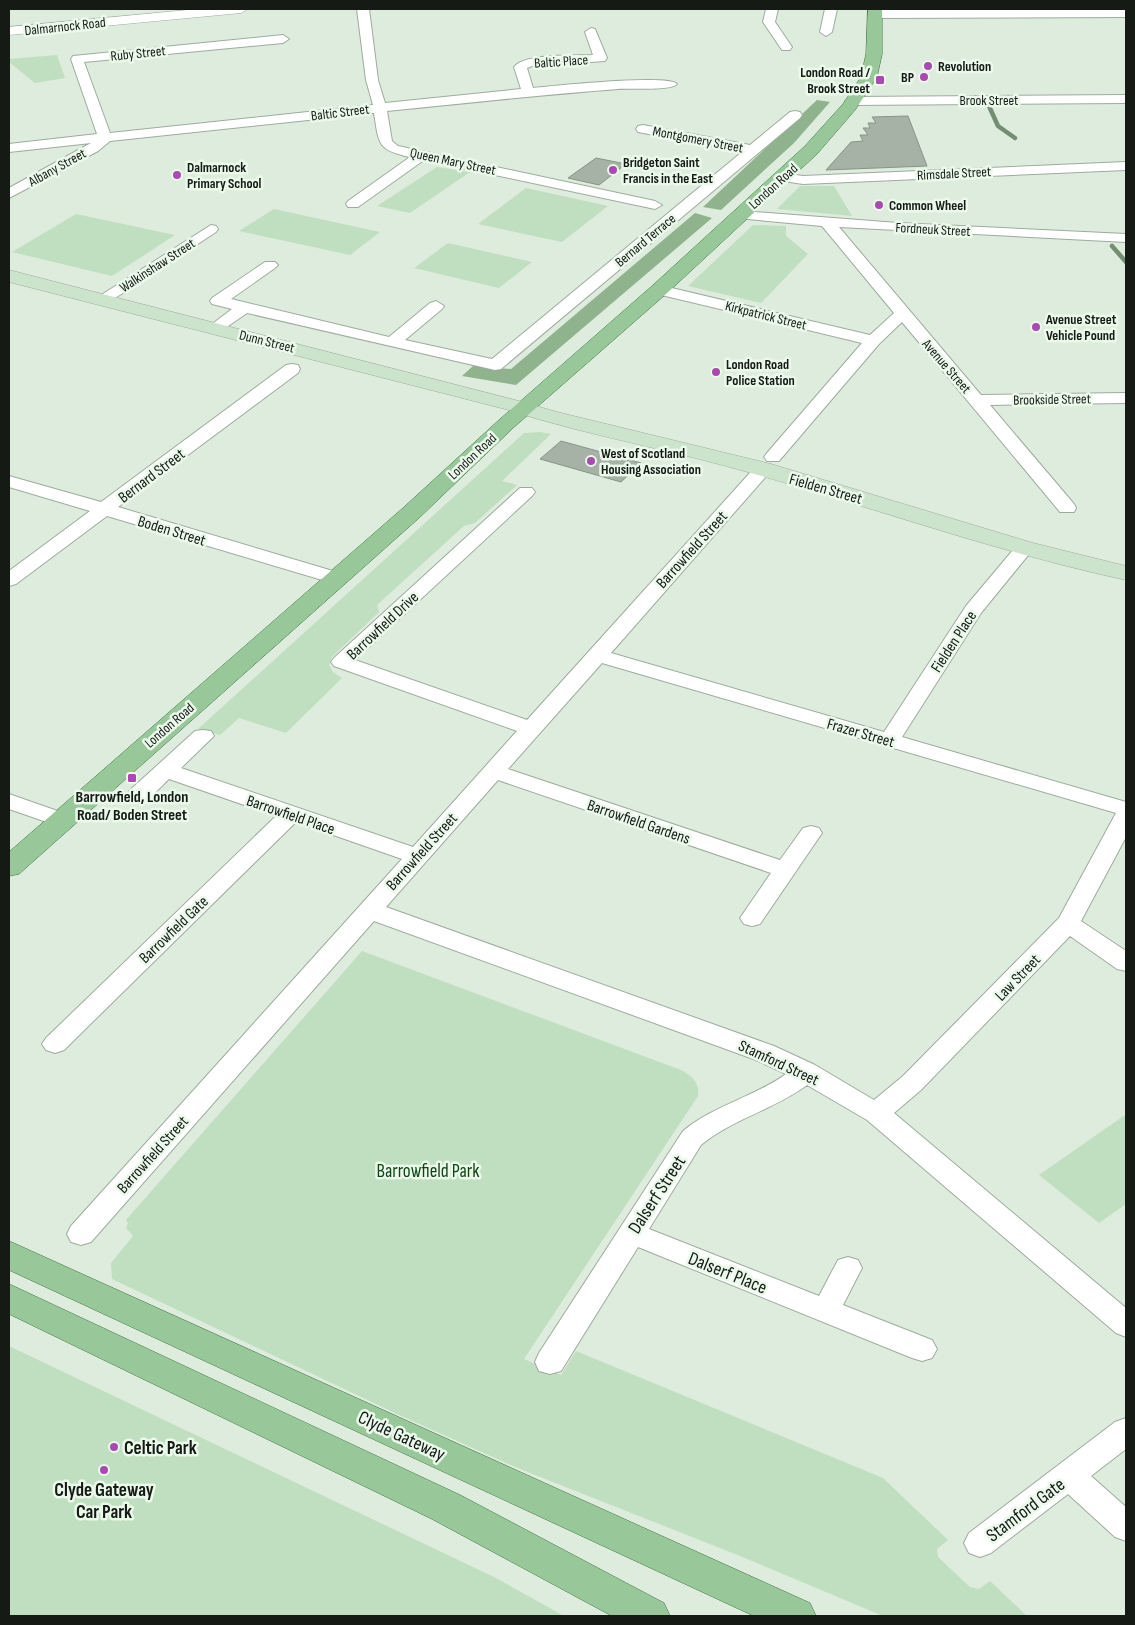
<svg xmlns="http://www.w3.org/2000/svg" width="1135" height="1625" font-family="'Sofia Sans Condensed',sans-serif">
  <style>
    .green { fill: #c0dec0 }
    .forest { fill: #8eb38d }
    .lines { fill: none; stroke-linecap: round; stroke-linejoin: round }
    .stream { stroke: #738e72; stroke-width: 4.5 }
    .building { fill: #a5b2a5; stroke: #879486 }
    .minor-casing { stroke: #9eab9e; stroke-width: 2 }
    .tertiary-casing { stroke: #9eab9e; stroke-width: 1 }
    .secondary-casing { stroke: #9eab9e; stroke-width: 1 }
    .primary-casing { stroke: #3e723f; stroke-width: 1 }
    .minor { fill: #fff; fill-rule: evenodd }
    .tertiary { fill: #fff; fill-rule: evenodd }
    .secondary { fill: #cce3cc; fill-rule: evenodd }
    .primary { fill: #98c79a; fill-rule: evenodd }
    .poi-dot { fill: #a949b1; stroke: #ebf9eb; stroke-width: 2 }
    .labels { text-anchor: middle; stroke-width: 5; stroke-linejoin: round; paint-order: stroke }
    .far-street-label { font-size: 14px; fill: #151a15; stroke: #ebf9eb }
    .far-poi-label { font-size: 14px; font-weight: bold; fill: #151a15; stroke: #ebf9eb; text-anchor: start }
    .street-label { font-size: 16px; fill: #151a15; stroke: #ebf9eb }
    .poi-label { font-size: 16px; font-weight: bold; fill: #151a15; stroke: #ebf9eb }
    .near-park-label { font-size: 19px; fill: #0f4614; stroke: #ebf9eb }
    .near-street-label { font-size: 19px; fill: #151a15; stroke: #ebf9eb }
    .near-poi-label { font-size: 19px; font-weight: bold; fill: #151a15; stroke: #ebf9eb; text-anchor: start }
  </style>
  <rect width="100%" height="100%" fill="#deecdd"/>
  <g class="green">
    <polygon points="57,55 65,78 35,83 9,62 9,59"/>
    <polygon points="437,167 470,172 410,213 377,206"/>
    <polygon points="800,186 834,186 852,216 777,209"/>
    <polygon points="526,188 608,206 562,242 478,224"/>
    <polygon points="274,209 380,232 350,255 239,231"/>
    <polygon points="76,214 175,235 112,276 12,252"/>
    <polygon points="753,225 786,226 786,236 808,254 761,303 688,286"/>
    <polygon points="448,243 532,262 499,288 414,268"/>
    <polygon points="540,432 551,434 502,481 517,485 475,523 464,526 377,605 379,612 332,657 329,665 333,672 342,678 286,733 239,718 220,735 198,729 524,433"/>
    <path d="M362 951 681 1070C692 1076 700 1083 698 1096L524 1359 561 1375 576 1351 883 1478 948 1540 937 1549 938 1557 970 1587 979 1589 990 1581 1027 1616H883L740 1556 515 1467 397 1414 112 1279 111 1263 133 1236 126 1228 128 1223 126 1220Z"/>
    <polygon points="1125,1115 1126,1204 1099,1223 1039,1175"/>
    <polygon points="9,1346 496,1578 564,1616 9,1616"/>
  </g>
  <g class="forest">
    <polygon points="817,100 830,102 794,143 721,210 703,207"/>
    <polygon points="695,213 712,218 516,385 462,376 473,366 511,369"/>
  </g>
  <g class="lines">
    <g class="stream">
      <polyline points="989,106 998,126 1015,138"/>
      <polyline points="1112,246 1126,262"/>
    </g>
  </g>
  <g class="building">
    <polygon points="908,116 927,166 826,170 851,142 863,141 860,135 868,135 863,128 870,128 868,123 876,123 872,117"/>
    <polygon points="596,158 626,164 599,185 568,178"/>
    <polygon points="561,441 641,463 621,482 540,459"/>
  </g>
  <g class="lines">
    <g class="minor-casing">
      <g id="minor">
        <path d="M357 9H369L378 80 385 103 521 89 514 67C525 53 575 56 593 55L585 32 591 28 595 29 607 58 605 61 532 66 527 68 533 88C553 86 669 74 677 84 672 91 629 88 618 89 541 95 464 103 387 111L392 141 398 146 655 201 662 205 655 209 424 160 358 207H348L346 204 348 201 410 157C377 150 379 144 374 113L110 141 98 151 9 198V188L91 143 9 152V144L97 134 71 59 73 56 283 35 289 39 283 43 84 62 110 133 373 105 366 80Z"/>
        <polygon points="766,9 778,9 775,22 792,47 790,50 782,50 763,22"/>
        <polygon points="825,9 837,9 832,32 826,36 820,32"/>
        <polygon points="1126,9 1126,17 875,18 869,14 875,10"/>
        <polygon points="1126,95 1126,103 852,105 845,101 852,97"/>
        <polygon points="795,111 800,112 802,115 800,118 501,369 495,370 247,313 221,331 215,333 207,328 232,309 212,304 210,301 212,298 265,262 275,262 278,265 275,268 231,299 389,337 430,303 436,301 444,306 442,309 405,340 492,359 742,152 638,132 636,129 638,126 643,125 750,145 790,112"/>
        <polygon points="1126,162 1126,170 803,184 777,180 775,177 782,173 803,176"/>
        <polygon points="741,211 898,223 1126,234 1126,242 839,227 981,395 1126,393 1126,403 990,405 1074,504 1076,508 1074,512 1060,512 902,322 879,344 779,461 767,461 764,457 767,453 862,343 653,293 651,290 653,287 659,285 870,335 894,313 822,226 736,218 734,215"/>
        <polygon points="211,225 216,226 218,229 216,232 109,302 97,302 95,299"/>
        <polygon points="292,364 298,365 300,369 298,373 118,507 343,574 346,578 343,582 329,582 107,516 16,584 9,586 9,571 90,511 9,487 9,476 101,502 286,365"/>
        <path d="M763 464 769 465 772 469 769 473 611 653 884 732 966 606 1018 544H1032L1034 548 981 613 902 737 1126 802V837L1081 921 1126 951V971L1117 969 1070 936 921 1090 894 1113 1126 1308V1337L1116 1333 867 1120 807 1085C775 1109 732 1119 701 1145L649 1229 819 1296 838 1260 848 1257 858 1260 862 1268 843 1305 932 1340 937 1349 932 1358 922 1361 912 1358 638 1247 561 1371 550 1374 539 1371 535 1362 539 1353 683 1131C713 1106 754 1097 786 1074L756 1060 374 921 91 1242 81 1245 71 1242 67 1234 71 1226 402 859 296 822 64 1050 55 1053 46 1050 42 1044 46 1038 276 816 169 779C157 790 147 805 129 801L126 796 129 791 195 731 203 730 211 731 214 736 181 768 413 847 517 731 334 666 331 662 334 658 520 488H532L535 492 532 496 355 660 527 720 757 465ZM602 663 1116 813 1059 918 903 1076 874 1100 815 1065 774 1046 386 907 498 780 771 873 740 918 744 924 752 926 760 924 822 833 819 828 811 826 803 828 780 860 508 769Z"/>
        <polygon points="9,794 69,815 72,820 69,825 61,827 9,809"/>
        <polygon points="1126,1418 1126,1449 1091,1476 1126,1507 1126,1541 1115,1537 1068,1494 991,1553 980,1557 969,1553 964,1543 969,1533 1115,1422"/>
      </g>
    </g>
    <g class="tertiary-casing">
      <polygon id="tertiary" points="198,9 248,9 241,13 9,35 9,27"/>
    </g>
    <g class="secondary-casing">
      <path id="secondary" d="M9 270 519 401 557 412 771 464 1033 543 1126 566V580C1001 553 880 510 758 475 674 450 588 436 505 409L9 282Z"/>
    </g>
    <g class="primary-casing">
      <g id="primary">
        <polygon points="868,9 882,9 882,54 877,77 855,110 817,154 666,294 513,428 419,518 19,874 9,876 9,852 403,508 499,420 652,286 805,146 843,104 861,77 866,54"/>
        <polygon points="9,1241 810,1603 816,1616 754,1616 9,1270"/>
        <polygon points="9,1284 460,1495 664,1603 670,1616 612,1616 432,1519 9,1314"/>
      </g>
    </g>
    <use href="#minor" class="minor"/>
    <use href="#tertiary" class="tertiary"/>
    <use href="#secondary" class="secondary"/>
    <use href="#primary" class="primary"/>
  </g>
  <g class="poi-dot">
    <circle cx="928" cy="66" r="5"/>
    <circle cx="924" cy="77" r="5"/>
    <rect x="875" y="75" width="10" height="10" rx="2.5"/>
    <circle cx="613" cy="170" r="5"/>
    <circle cx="177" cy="175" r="5"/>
    <circle cx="879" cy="205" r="5"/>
    <circle cx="1036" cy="327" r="5"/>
    <circle cx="716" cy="372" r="5"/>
    <circle cx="591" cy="461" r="5"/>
    <rect x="127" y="773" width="10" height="10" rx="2.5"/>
    <circle cx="114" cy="1447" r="5"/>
    <circle cx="104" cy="1470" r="5"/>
  </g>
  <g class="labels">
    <g class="far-street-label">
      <text transform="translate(65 26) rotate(-6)" y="5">Dalmarnock Road</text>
      <text transform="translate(138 53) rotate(-6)" y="5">Ruby Street</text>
      <text transform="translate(561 61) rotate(-4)" y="5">Baltic Place</text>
      <text x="989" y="105">Brook Street</text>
      <text transform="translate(340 112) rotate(-7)" y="5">Baltic Street</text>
      <text transform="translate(698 139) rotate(11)" y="5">Montgomery Street</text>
      <text transform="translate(453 161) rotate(12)" y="5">Queen Mary Street</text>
      <text transform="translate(57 167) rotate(-29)" y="5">Albany Street</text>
      <text transform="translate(954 173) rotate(-3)" y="5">Rimsdale Street</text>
      <text transform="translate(773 186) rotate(-42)" y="5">London Road</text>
      <text transform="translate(933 229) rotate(3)" y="5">Fordneuk Street</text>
      <text transform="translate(645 240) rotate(-40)" y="5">Bernard Terrace</text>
      <text transform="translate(157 265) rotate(-33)" y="5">Walkinshaw Street</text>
      <text transform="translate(766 315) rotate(14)" y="5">Kirkpatrick Street</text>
      <text transform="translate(267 341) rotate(14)" y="5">Dunn Street</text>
      <text transform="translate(947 366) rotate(49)" y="5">Avenue Street</text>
      <text transform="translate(1052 399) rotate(-1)" y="5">Brookside Street</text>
      <text transform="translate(472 456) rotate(-43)" y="5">London Road</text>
      <text transform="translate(169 725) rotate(-41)" y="5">London Road</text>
    </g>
    <g class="far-poi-label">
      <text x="938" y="71">Revolution</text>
      <text x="870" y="77" text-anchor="end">London Road /<tspan x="870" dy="16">Brook Street</tspan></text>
      <text x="914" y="82" text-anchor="end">BP</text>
      <text x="623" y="167">Bridgeton Saint<tspan x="623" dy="16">Francis in the East</tspan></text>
      <text x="187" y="172">Dalmarnock<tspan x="187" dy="16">Primary School</tspan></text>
      <text x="889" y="210">Common Wheel</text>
      <text x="1046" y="324">Avenue Street<tspan x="1046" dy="16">Vehicle Pound</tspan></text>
      <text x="726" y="369">London Road<tspan x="726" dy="16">Police Station</tspan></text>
      <text x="601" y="458">West of Scotland<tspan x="601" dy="16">Housing Association</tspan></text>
    </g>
    <g class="street-label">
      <text transform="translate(151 475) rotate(-37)" y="6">Bernard Street</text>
      <text transform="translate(826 488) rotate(16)" y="6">Fielden Street</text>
      <text transform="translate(172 530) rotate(17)" y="6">Boden Street</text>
      <text transform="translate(691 549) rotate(-48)" y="6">Barrowfield Street</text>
      <text transform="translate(382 625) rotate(-43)" y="6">Barrowfield Drive</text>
      <text transform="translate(953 641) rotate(-57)" y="6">Fielden Place</text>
      <text transform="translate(861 732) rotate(16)" y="6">Frazer Street</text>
      <text transform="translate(291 814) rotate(19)" y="6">Barrowfield Place</text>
      <text transform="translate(639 821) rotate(19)" y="6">Barrowfield Gardens</text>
      <text transform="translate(421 851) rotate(-48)" y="6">Barrowfield Street</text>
      <text transform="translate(173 929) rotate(-44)" y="6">Barrowfield Gate</text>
      <text transform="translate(1017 977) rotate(-46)" y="6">Law Street</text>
      <text transform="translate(779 1062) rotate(25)" y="6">Stamford Street</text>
      <text transform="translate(152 1154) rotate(-48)" y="6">Barrowfield Street</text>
    </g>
    <g class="poi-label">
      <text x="132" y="802">Barrowfield, London<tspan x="132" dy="18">Road/ Boden Street</tspan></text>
    </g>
    <g class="near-park-label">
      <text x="428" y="1177">Barrowfield Park</text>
    </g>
    <g class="near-street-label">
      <text transform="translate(656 1194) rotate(-57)" y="7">Dalserf Street</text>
      <text transform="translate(728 1272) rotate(22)" y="7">Dalserf Place</text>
      <text transform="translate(402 1435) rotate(25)" y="7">Clyde Gateway</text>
      <text transform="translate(1025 1509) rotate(-37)" y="7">Stamford Gate</text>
    </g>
    <g class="near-poi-label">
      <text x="124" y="1454">Celtic Park</text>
      <text x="104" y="1496" text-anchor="middle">Clyde Gateway<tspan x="104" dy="22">Car Park</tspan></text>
    </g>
  </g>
  <rect width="1135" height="1625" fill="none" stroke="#151a15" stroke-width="20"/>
</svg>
